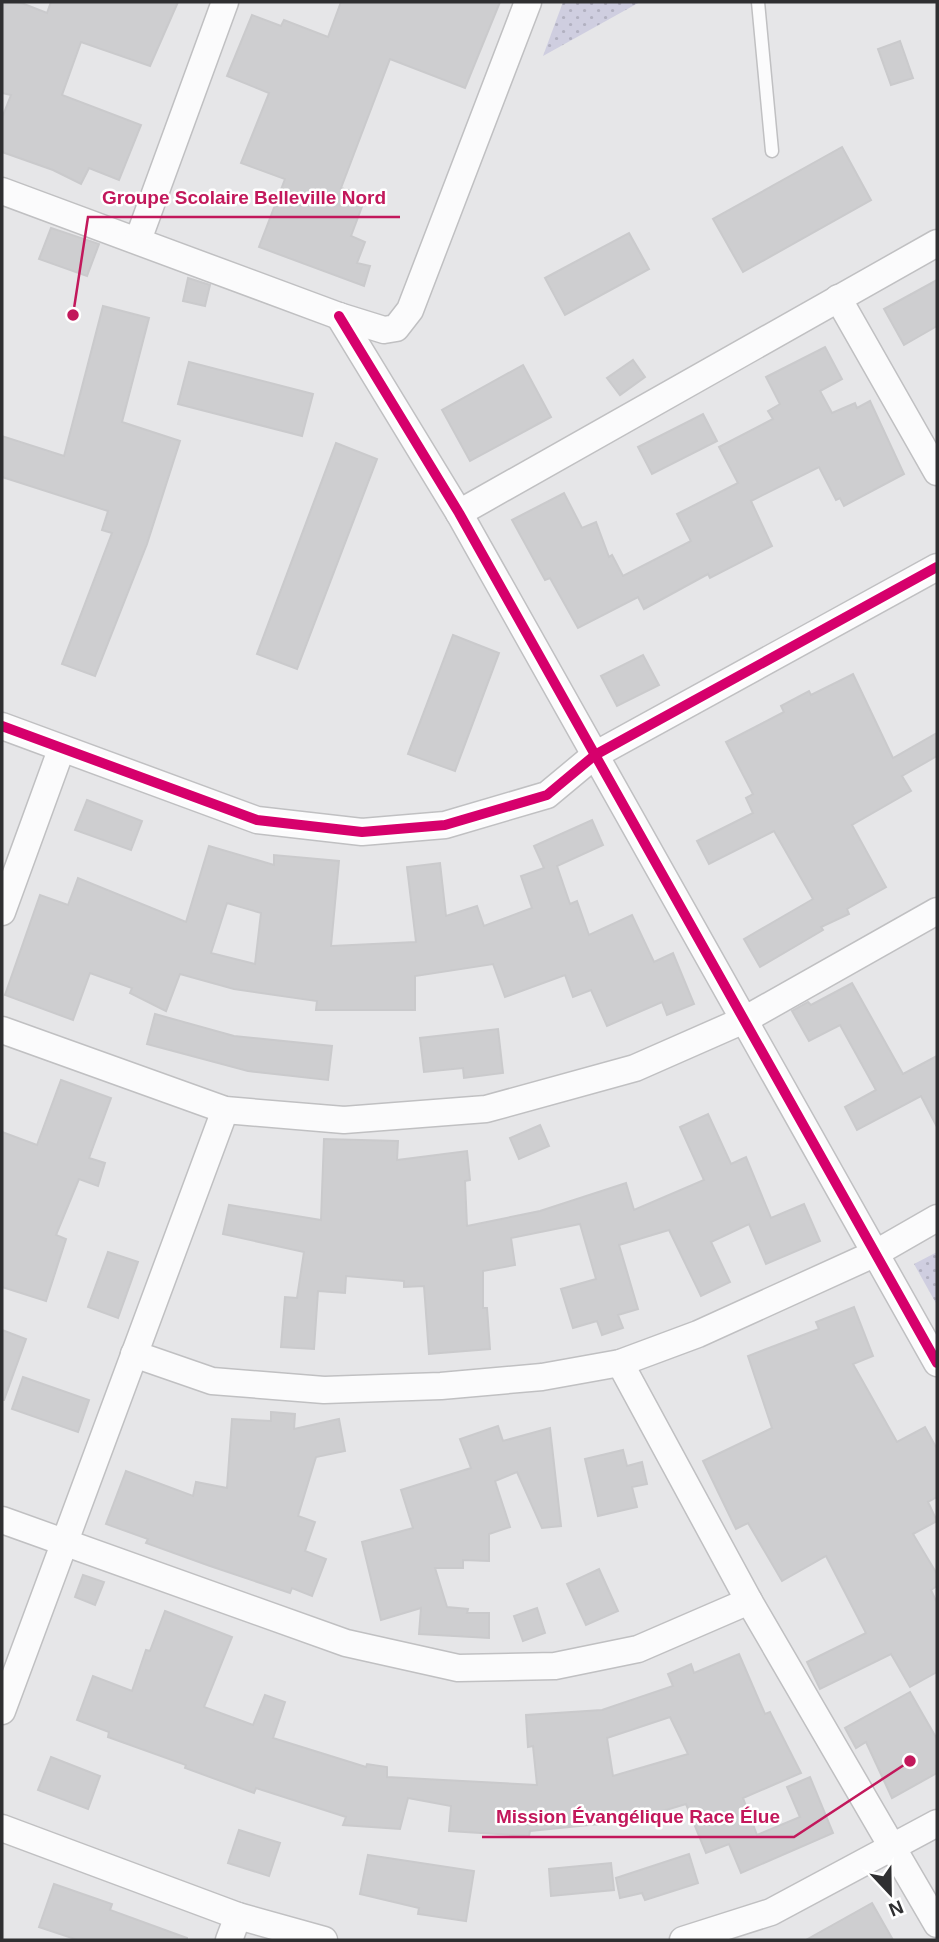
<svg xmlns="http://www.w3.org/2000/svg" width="939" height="1942" font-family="Arial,sans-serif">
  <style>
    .grass { fill: url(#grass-dots) }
    .building { fill: #ceced0; stroke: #cacacc; stroke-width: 2; fill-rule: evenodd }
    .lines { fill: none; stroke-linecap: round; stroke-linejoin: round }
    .lane-casing { stroke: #c0c0c2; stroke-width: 15 }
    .street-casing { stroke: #c0c0c2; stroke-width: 29 }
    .lane { stroke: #fbfbfc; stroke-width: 12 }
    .street { stroke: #fbfbfc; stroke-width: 26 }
    .cycleway-casing { stroke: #fff; stroke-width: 15 }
    .cycleway { stroke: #d6006c; stroke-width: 10 }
    .leader { fill: none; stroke: #c2185b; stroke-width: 2.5 }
    .callout-dot { fill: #c2185b; stroke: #fff; stroke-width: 2.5 }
    .callout-label { font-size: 19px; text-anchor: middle; font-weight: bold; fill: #c2185b; stroke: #fff; stroke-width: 5; stroke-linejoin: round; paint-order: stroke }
  </style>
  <defs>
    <pattern id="grass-dots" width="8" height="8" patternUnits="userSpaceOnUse" patternTransform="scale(1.75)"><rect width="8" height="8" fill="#cfcee0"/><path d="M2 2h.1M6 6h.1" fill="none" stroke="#b2b1c1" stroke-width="1.8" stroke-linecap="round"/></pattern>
  </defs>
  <rect width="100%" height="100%" fill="#e6e6e8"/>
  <g class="grass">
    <polygon points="563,2 640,2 543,56"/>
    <polygon points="937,1252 937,1305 914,1264"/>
  </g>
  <g class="building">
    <polygon points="2,2 19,2 47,13 51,2 178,2 150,66 81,42 62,95 141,125 119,180 89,168 81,184 53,170 2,152 2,118 11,95 2,93"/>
    <polygon points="341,2 500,2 465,88 390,59 341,188 366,196 351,236 365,242 357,263 370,266 364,286 259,247 285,179 241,163 269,93 227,76 252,15 281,26 284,20 328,37"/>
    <polygon points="900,41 913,78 891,85 878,49"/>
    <polygon points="842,147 871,200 743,272 713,219"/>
    <polygon points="51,228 99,244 87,276 39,259"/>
    <polygon points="629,233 649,269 565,315 545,278"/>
    <polygon points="188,278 210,285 205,306 183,301"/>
    <polygon points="937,280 937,326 904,345 884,309"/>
    <polygon points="103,306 149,318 122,422 180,441 147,544 95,676 62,664 112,533 102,530 108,511 2,477 2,436 64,456"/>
    <polygon points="825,347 842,379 820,391 832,413 855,403 857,408 870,401 904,474 844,506 840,498 836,500 819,467 751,501 772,546 710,578 708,574 644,609 638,597 578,628 550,578 545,580 512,520 564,493 582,528 596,522 609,557 612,555 623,576 691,541 677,514 738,483 719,447 773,419 768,411 780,404 766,377"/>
    <polygon points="633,360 645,377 620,395 607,378"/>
    <polygon points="189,362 313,394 302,436 178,404"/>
    <polygon points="523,365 551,417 470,461 442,410"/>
    <polygon points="703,414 717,441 652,474 638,447"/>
    <polygon points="336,443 377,459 297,669 257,654"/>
    <polygon points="453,635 499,653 455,771 408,754"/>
    <polygon points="643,655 659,685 617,706 601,676"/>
    <polygon points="853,674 893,758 937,733 937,756 902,776 911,791 852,825 886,887 847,909 849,914 821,927 823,930 760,967 744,939 813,899 774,831 709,864 697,841 753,813 746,798 753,794 726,742 784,712 781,706 809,691 811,695"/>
    <polygon points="87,800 142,821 131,850 75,830"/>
    <path d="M592 820 603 845 557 866 570 904 577 901 589 935 632 915 654 962 673 953 694 1004 667 1015 662 1002 607 1026 591 990 573 997 565 975 505 997 493 964 415 976V1010H316L317 1001 234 989 180 974 166 1011 130 993 132 988 90 973 73 1020 5 995 40 895 68 905 78 878 186 922 209 846 274 865V855L339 861 331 946 416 942 407 867 440 863 446 916 477 906 484 926 532 908 521 876 544 868 534 846ZM227 903 261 913 255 964 211 953Z"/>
    <polygon points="852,983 903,1074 937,1056 937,1127 921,1096 857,1130 845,1107 876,1090 840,1025 809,1041 792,1011 808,1002 811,1005"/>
    <polygon points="155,1014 234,1036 332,1046 328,1080 248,1071 147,1044"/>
    <polygon points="498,1029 503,1073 464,1078 463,1068 424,1072 420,1038"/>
    <polygon points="61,1080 111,1098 89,1158 105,1163 98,1186 79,1179 56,1235 66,1239 46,1301 2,1287 2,1132 37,1145"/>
    <polygon points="708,1114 731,1164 746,1157 771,1218 804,1204 820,1241 766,1264 749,1224 711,1242 730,1282 701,1296 669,1230 619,1245 638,1309 618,1315 623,1328 602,1335 597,1321 573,1328 561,1289 596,1279 580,1224 511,1238 515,1265 483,1271 483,1308 487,1308 490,1349 429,1354 424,1286 404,1287 404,1281 346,1276 345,1293 318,1291 314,1349 281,1347 285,1297 297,1298 304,1252 223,1234 229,1205 321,1220 324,1139 398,1141 397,1160 467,1151 470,1180 465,1181 467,1226 540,1211 626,1183 634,1210 704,1180 680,1127"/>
    <polygon points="540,1125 549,1146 519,1159 510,1138"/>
    <polygon points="108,1252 138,1262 118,1318 88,1307"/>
    <polygon points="854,1307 873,1356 853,1364 897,1442 925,1427 937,1449 937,1497 928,1502 937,1521 913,1534 937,1574 937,1586 931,1590 937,1603 937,1672 910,1687 891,1654 820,1689 807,1662 866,1633 826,1556 782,1581 748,1523 736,1529 703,1461 772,1428 748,1356 819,1329 816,1322"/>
    <polygon points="2,1330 26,1339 4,1400 2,1400"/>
    <polygon points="23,1377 89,1400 78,1432 12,1409"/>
    <polygon points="271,1412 295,1414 294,1429 339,1419 345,1451 316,1457 298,1516 315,1522 305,1551 326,1559 312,1596 292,1588 290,1593 210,1566 146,1543 148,1539 106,1524 126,1471 193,1496 196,1482 227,1488 232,1419 271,1421"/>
    <polygon points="498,1426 503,1441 550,1428 561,1526 542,1528 517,1472 495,1481 510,1527 489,1534 489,1561 463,1560 463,1568 435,1568 447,1607 468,1609 467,1613 489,1613 489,1638 419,1634 421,1608 381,1620 362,1542 413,1528 401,1490 471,1468 460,1439"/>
    <polygon points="623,1450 627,1466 642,1462 647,1484 632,1487 637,1507 598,1516 585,1459"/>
    <polygon points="599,1569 618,1611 586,1625 567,1584"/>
    <polygon points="83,1575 104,1582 95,1605 75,1597"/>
    <polygon points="537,1608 545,1633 523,1641 514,1616"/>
    <path d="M165 1611 232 1637 204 1707 253 1725 265 1695 285 1702 273 1738 366 1767 367 1764 387 1767V1777L537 1785 533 1746 528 1747 526 1715 602 1710 673 1686 668 1674 691 1664 694 1673 739 1654 765 1714 770 1712 801 1773 743 1798 757 1835 800 1817 787 1787 810 1777 833 1833 741 1873 729 1844 706 1853 686 1804 629 1821 530 1831 529 1836 449 1831 451 1806 408 1798 400 1829 343 1825 346 1817 256 1788 254 1793 185 1768 186 1765 108 1737 109 1732 77 1720 93 1676 132 1691 146 1650 150 1651ZM670 1717 688 1754 613 1776 607 1738Z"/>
    <polygon points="910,1692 937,1739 937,1773 892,1798 866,1742 856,1748 845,1728"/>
    <polygon points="51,1757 100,1776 88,1809 38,1790"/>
    <polygon points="239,1830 280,1843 269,1876 228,1863"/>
    <polygon points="689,1854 698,1883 645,1900 642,1893 620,1898 616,1878"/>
    <polygon points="368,1855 474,1871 466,1921 418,1914 419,1908 360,1894"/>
    <polygon points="611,1863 614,1890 551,1896 549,1869"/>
    <polygon points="54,1884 112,1904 110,1910 187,1938 187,1940 78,1940 39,1927"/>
    <polygon points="872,1903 893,1940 806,1940"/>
  </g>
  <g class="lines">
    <g class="lane-casing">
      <polyline id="lane" points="758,2 772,151"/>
    </g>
    <g class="street-casing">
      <g id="street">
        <polyline points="2,191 339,316 384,330 396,328 410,310 528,2"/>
        <polyline points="138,240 225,2"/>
        <polyline points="838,298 937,472"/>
        <polyline points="339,316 459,513 937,1363"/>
        <polyline points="459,513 937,243"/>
        <polyline points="2,726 257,820 362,832 445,825 547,795 595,755 937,567"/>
        <polyline points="2,912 61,750"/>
        <polyline points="2,1030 225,1110 344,1120 486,1109 635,1068 744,1020 937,911"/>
        <polyline points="134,1354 212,1381 324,1390 441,1386 542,1377 620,1363 698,1334 876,1253 937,1218"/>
        <polyline points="620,1363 749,1601 937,1924"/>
        <polyline points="2,1520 346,1643 458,1668 555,1666 638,1649 749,1601"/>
        <polyline points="2,1711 225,1110"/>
        <polyline points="2,1828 238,1916 324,1940"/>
        <polyline points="229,1940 238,1916"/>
        <polyline points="683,1940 771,1912 937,1823"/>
      </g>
    </g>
    <use href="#lane" class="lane"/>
    <use href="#street" class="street"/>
    <g class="cycleway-casing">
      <g id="cycleway">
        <polyline points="339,316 459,513 937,1363"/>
        <polyline points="2,726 257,820 362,832 445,825 547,795 595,755 937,567"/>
      </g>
    </g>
    <use href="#cycleway" class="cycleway"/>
  </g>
  <path class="leader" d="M73 315L88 217H400M910 1761L794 1837H482"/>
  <g class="callout-dot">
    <circle cx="73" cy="315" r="7"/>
    <circle cx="910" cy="1761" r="7"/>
  </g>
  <g class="callout-label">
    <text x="244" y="204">Groupe Scolaire Belleville Nord</text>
    <text x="638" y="1823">Mission Évangélique Race Élue</text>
  </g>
  <rect width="939" height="1942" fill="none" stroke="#2f2f31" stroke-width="7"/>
  <g transform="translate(890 1893) rotate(158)" stroke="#ffffff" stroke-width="5" paint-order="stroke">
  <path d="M0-5L12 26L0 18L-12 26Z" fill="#2f2f31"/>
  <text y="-10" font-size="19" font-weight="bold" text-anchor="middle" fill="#2f2f31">N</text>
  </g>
</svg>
